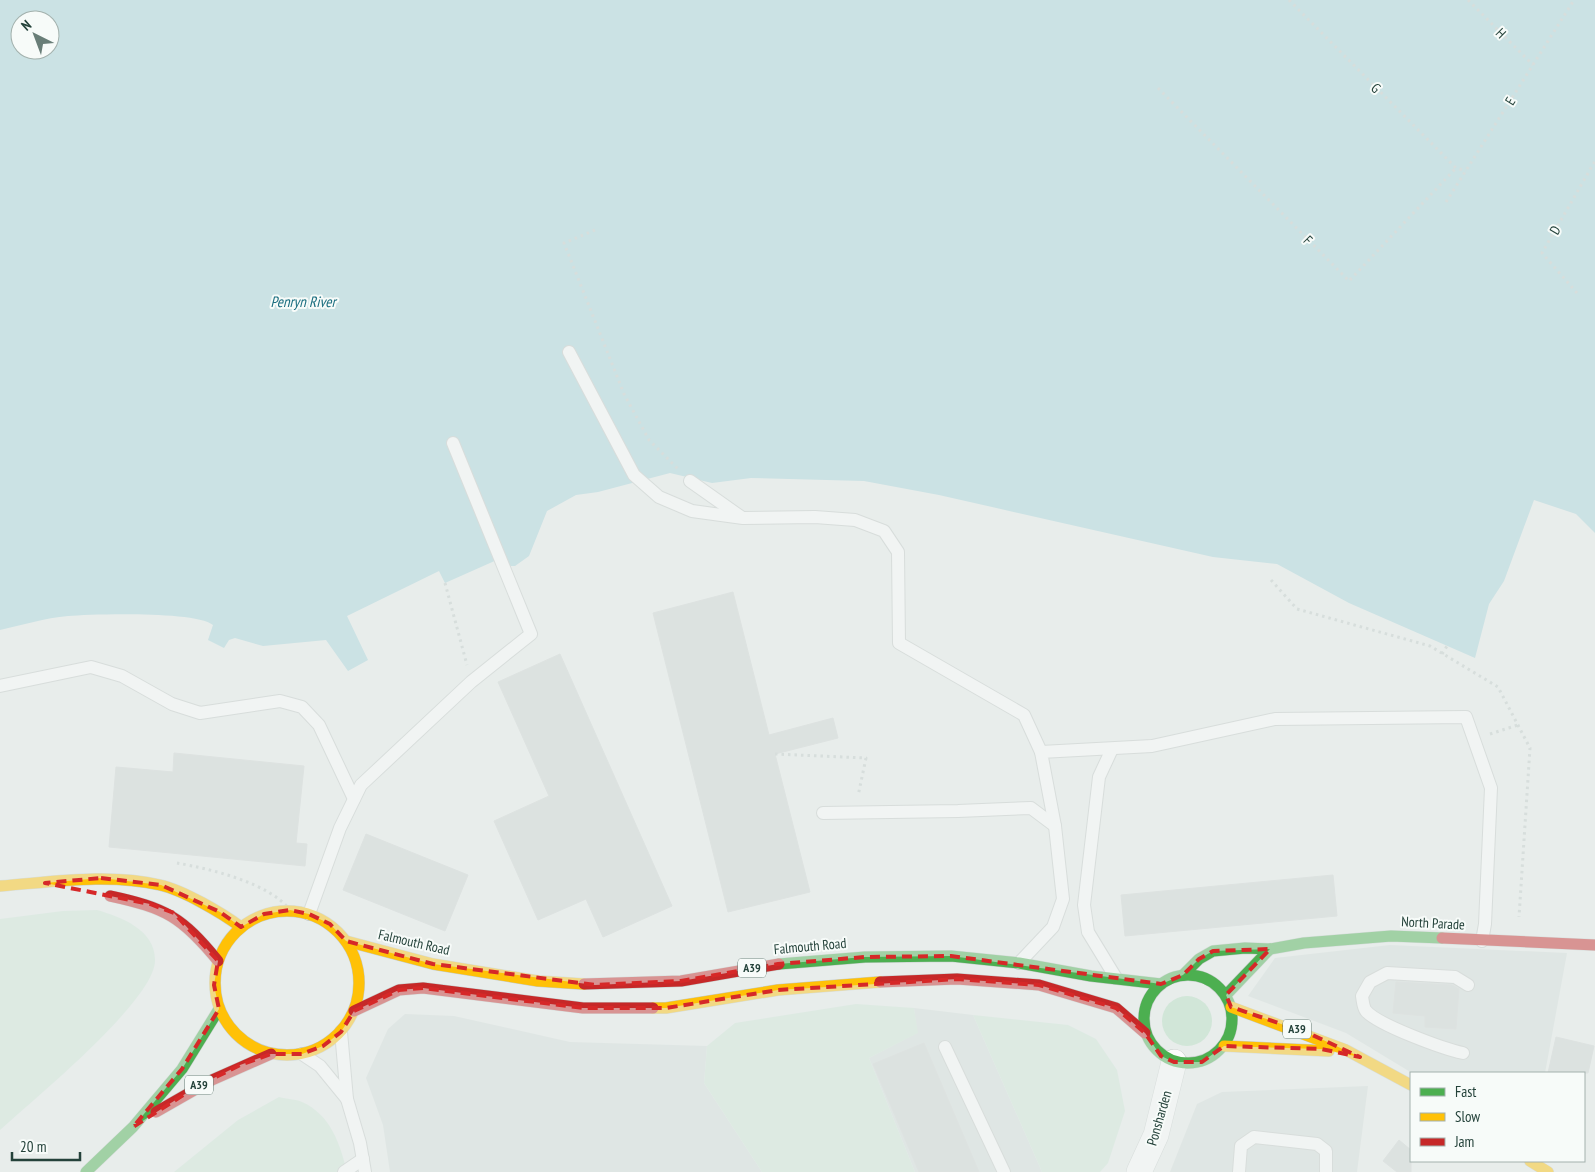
<svg xmlns="http://www.w3.org/2000/svg" width="1595" height="1172" font-family="'PT Sans Narrow',sans-serif">
  <style>
    .built { fill: #d6dedb }
    .green { fill: #d1e6d8 }
    .water { fill: #a9d4db; fill-rule: evenodd }
    .building { fill: #cfd4d2; stroke: #d1d6d4 }
    .lines { fill: none; stroke-linecap: round; stroke-linejoin: round }
    .lane-casing { stroke: #c5cac8; stroke-width: 14 }
    .street-casing { stroke: #c5cac8; stroke-width: 26 }
    .fast-casing { stroke: #c3cbc8; stroke-width: 12 }
    .slow-casing { stroke: #c3cbc8; stroke-width: 12 }
    .jam-casing { stroke: #c3cbc8; stroke-width: 12 }
    .path { stroke: #c3ccca; stroke-width: 3; stroke-dasharray: 2.5 4; stroke-linecap: butt }
    .lane { stroke: #fcfcfc; stroke-width: 12 }
    .street { stroke: #fcfcfc; stroke-width: 25 }
    .fast { stroke: #4caf50; stroke-width: 11 }
    .slow { stroke: #ffc107; stroke-width: 11 }
    .jam { stroke: #c62828; stroke-width: 11 }
    .marked { fill: none; stroke: #d62828; stroke-width: 4; stroke-dasharray: 10 6; stroke-linejoin: round }
    .labels { text-anchor: middle; stroke-width: 4; stroke-linejoin: round; paint-order: stroke }
    .shield { fill: #f7fbf9; stroke: #637a73; stroke-width: 1 }
    .shield-label { font-size: 12px; font-weight: bold; fill: #24423a }
    .street-label { font-size: 14px; fill: #24423a; stroke: #f7fbf9 }
    .water-label { font-size: 15px; font-style: italic; fill: #1c6f80; stroke: #f7fbf9 }
  </style>
  <rect width="100%" height="100%" fill="#e8edeb"/>
  <g class="built">
    <polygon points="1390,945 1567,953 1545,1073 1412,1073 1346,1033 1248,996 1275,958"/>
    <polygon points="914,1008 973,1015 1042,1172 915,1172 869,1058 917,1033"/>
    <polygon points="405,1014 454,1016 570,1042 707,1046 704,1083 762,1172 390,1172 383,1125 366,1078 388,1029"/>
    <polygon points="1368,1086 1357,1172 1170,1172 1197,1104 1222,1092"/>
  </g>
  <g class="green">
    <path d="M97 910C121 917 156 930 155 961 154 1001 33 1100 0 1130V919L63 911Z"/>
    <circle cx="1187" cy="1021" r="25"/>
    <polygon points="856,1004 914,1008 918,1033 869,1058 915,1172 762,1172 704,1083 707,1046 735,1023"/>
    <polygon points="973,1015 1068,1025 1096,1039 1117,1070 1125,1111 1108,1163 1100,1172 1042,1172"/>
    <path d="M279 1097C286 1099 296 1099 302 1102 331 1115 340 1144 347 1172H174L238 1120Z"/>
  </g>
  <path class="water" d="M0 0H1595V533L1576 514 1534 500 1504 581 1489 604 1475 658 1349 603 1277 564 1213 557 939 495 864 481 751 478 712 483 670 473 598 492 576 495 547 511 529 556 515 566H503L499 559 445 583 439 571 347 616 368 660 348 671 326 640 263 646 235 638 229 640 224 648 208 640 213 625C196 611 93 614 68 616 45 618 22 625 0 630ZM20 20H50V50H20Z"/>
  <g class="building">
    <polygon points="733,592 769,735 833,718 838,738 775,754 810,892 728,912 653,613"/>
    <polygon points="560,654 672,906 603,937 586,899 538,920 494,821 549,796 498,682"/>
    <polygon points="174,753 304,766 296,843 307,844 305,866 109,847 116,767 173,772"/>
    <polygon points="366,834 468,875 445,931 343,890"/>
    <polygon points="1333,875 1337,916 1125,936 1121,895"/>
    <polygon points="1396,982 1452,985 1459,989 1456,1029 1425,1027 1425,1016 1393,1013"/>
    <polygon points="1556,1037 1594,1046 1588,1073 1548,1073"/>
    <polygon points="924,1043 979,1172 919,1172 873,1064"/>
    <polygon points="1399,1140 1411,1150 1411,1172 1397,1172 1383,1161"/>
  </g>
  <g class="lines">
    <g class="lane-casing">
      <g id="lane">
        <polyline points="569,352 634,475 659,497 692,511 743,518 815,517 855,520 884,531 898,552 899,643 1024,715 1041,752"/>
        <polyline points="690,481 741,517"/>
        <polyline points="0,686 91,667 122,676 172,704 200,713 280,701 302,707 319,725 354,799"/>
        <polyline points="1112,749 1099,777 1084,905 1088,932 1116,978"/>
        <polyline points="823,813 958,811 1031,808 1055,826"/>
        <polyline points="309,914 340,828 361,785 471,682 531,634 453,443"/>
        <polyline points="1019,963 1053,927 1063,899 1055,826 1041,752 1152,746 1275,719 1466,717 1491,788 1485,924 1482,941"/>
        <polyline points="341,1032 347,1099 360,1143 365,1172"/>
        <polyline points="945,1047 1004,1172"/>
        <path d="M1463 1053C1444 1049 1378 1025 1366 1011 1363 1007 1363 1002 1362 996L1370 982 1387 973 1455 977 1468 985"/>
        <polyline points="302,1054 320,1066 347,1099"/>
        <polyline points="344,1172 363,1159"/>
        <polyline points="1239,1172 1241,1146 1254,1137 1317,1144 1326,1151 1326,1172"/>
      </g>
    </g>
    <g class="street-casing">
      <polyline id="street" points="1139,1172 1156,1135 1174,1062"/>
    </g>
    <g class="fast-casing">
      <g id="fast">
        <polyline points="779,964 865,957 951,956 1019,963 1091,976 1161,984"/>
        <circle cx="1188" cy="1019" r="44"/>
        <polyline points="1183,975 1199,959 1213,951 1245,948 1270,949 1304,943 1391,936 1442,938"/>
        <polyline points="1226,995 1270,949"/>
        <polyline points="86,1172 133,1127 182,1069 219,1009"/>
      </g>
    </g>
    <g class="slow-casing">
      <g id="slow">
        <path d="M0 886C53 882 108 873 160 885 183 890 222 913 241 927"/>
        <circle cx="287" cy="983" r="72"/>
        <polyline points="346,941 433,964 538,981 584,984"/>
        <polyline points="1231,1007 1346,1050 1411,1085"/>
        <polyline points="653,1008 666,1008 778,990 880,982"/>
        <polyline points="1224,1046 1329,1051"/>
        <polyline points="1530,1161 1548,1172"/>
      </g>
    </g>
    <g class="jam-casing">
      <g id="jam">
        <path d="M110 896C166 908 182 917 218 961"/>
        <polyline points="1442,938 1595,945"/>
        <polyline points="880,982 957,979 1039,985 1116,1008 1145,1033"/>
        <polyline points="584,984 681,981 779,964"/>
        <polyline points="354,1011 399,990 423,988 583,1008 653,1008"/>
        <polyline points="156,1112 212,1080 271,1054"/>
      </g>
    </g>
    <g class="path">
      <polyline points="1289,0 1456,168 1466,171"/>
      <polyline points="1468,0 1533,65"/>
      <polyline points="1158,88 1349,281 1456,168"/>
      <polyline points="1446,202 1574,0"/>
      <polyline points="595,230 564,243 624,394 649,440 679,470"/>
      <polyline points="1577,293 1542,253 1595,161"/>
      <polyline points="1271,580 1297,609 1430,646 1498,687 1530,748 1519,917"/>
      <polyline points="445,583 467,665"/>
      <polyline points="1442,654 1447,646"/>
      <polyline points="1490,734 1518,725"/>
      <polyline points="775,754 866,758 858,796"/>
      <path d="M177 863C211 869 269 883 290 910"/>
    </g>
    <use href="#lane" class="lane"/>
    <use href="#street" class="street"/>
    <use href="#fast" class="fast"/>
    <use href="#slow" class="slow"/>
    <use href="#jam" class="jam"/>
  </g>
  <path d="M0 0H1595V1172H0ZM101 878 161 885 220 912 241 927 264 914 290 910 309 914 330 924 346 941 433 964 595 985 681 981 778 964 865 957 951 956 1161 984 1183 975 1199 959 1213 951 1270 949 1226 995 1231 1007 1308 1033 1360 1057 1321 1049 1224 1046 1202 1062H1174L1161 1056 1145 1033 1116 1008 1039 985 957 979 778 990 666 1008H583L423 988 399 990 354 1011 341 1032 323 1046 302 1054H271L240 1065 196 1087 133 1127 182 1069 219 1009 214 985 218 961 174 913 150 904 45 883Z" fill="#e8edeb" fill-opacity=".55" fill-rule="evenodd"/>
  <path class="marked" d="M101 878 161 885 220 912 241 927 264 914 290 910 309 914 330 924 346 941 433 964 595 985 681 981 778 964 865 957 951 956 1161 984 1183 975 1199 959 1213 951 1270 949 1226 995 1231 1007 1308 1033 1360 1057 1321 1049 1224 1046 1202 1062H1174L1161 1056 1145 1033 1116 1008 1039 985 957 979 778 990 666 1008H583L423 988 399 990 354 1011 341 1032 323 1046 302 1054H271L240 1065 196 1087 133 1127 182 1069 219 1009 214 985 218 961 174 913 150 904 45 883Z"/>
  <g class="labels">
    <g class="shield">
      <rect x="738" y="958.5" width="28" height="19" rx="4"/>
      <rect x="1283" y="1019.5" width="28" height="19" rx="4"/>
      <rect x="185" y="1075.5" width="28" height="19" rx="4"/>
    </g>
    <g class="shield-label">
      <text x="752" y="972">A39</text>
      <text x="1297" y="1033">A39</text>
      <text x="199" y="1089">A39</text>
    </g>
    <g class="street-label">
      <text transform="translate(1501 33) rotate(45)" y="5">H</text>
      <text transform="translate(1376 88) rotate(45)" y="5">G</text>
      <text transform="translate(1510 101) rotate(-58)" y="5">E</text>
      <text transform="translate(1555 230) rotate(-60)" y="5">D</text>
      <text transform="translate(1308 240) rotate(45)" y="5">F</text>
      <text transform="translate(1433 923) rotate(3)" y="5">North Parade</text>
      <text transform="translate(414 942) rotate(13)" y="5">Falmouth Road</text>
      <text transform="translate(810 946) rotate(-5)" y="5">Falmouth Road</text>
      <text transform="translate(1159 1118) rotate(-74)" y="5">Ponsharden</text>
    </g>
    <g class="water-label">
      <text x="303" y="307">Penryn River</text>
    </g>
  </g>
  <rect x="1410" y="1072" width="175" height="90" fill="#f7fbf9" stroke="#a3b1ad"/>
  <rect x="1420" y="1088" width="25" height="8" fill="#4caf50" stroke="#a3b1ad"/>
  <text x="1455" y="1097" font-size="15" fill="#24423a">Fast</text>
  <rect x="1420" y="1113" width="25" height="8" fill="#ffc107" stroke="#a3b1ad"/>
  <text x="1455" y="1122" font-size="15" fill="#24423a">Slow</text>
  <rect x="1420" y="1138" width="25" height="8" fill="#c62828" stroke="#a3b1ad"/>
  <text x="1455" y="1147" font-size="15" fill="#24423a">Jam</text>
  <g transform="translate(35 35) rotate(318)"><circle r="24" fill="#f7fbf9" stroke="#a3b1ad"/>
  <path d="M0-4L9 19L0 12L-9 19Z" fill="#697e78"/>
  <text y="-8" font-size="14" font-weight="bold" text-anchor="middle" fill="#24423a">N</text>
  </g>
  <path d="M12 1152v8h68v-8" fill="none" stroke="#24423a" stroke-width="2.5"/>
  <text x="20" y="1152" font-size="15" fill="#24423a" stroke="#f7fbf9" stroke-width="4" paint-order="stroke">20 m</text>
</svg>
